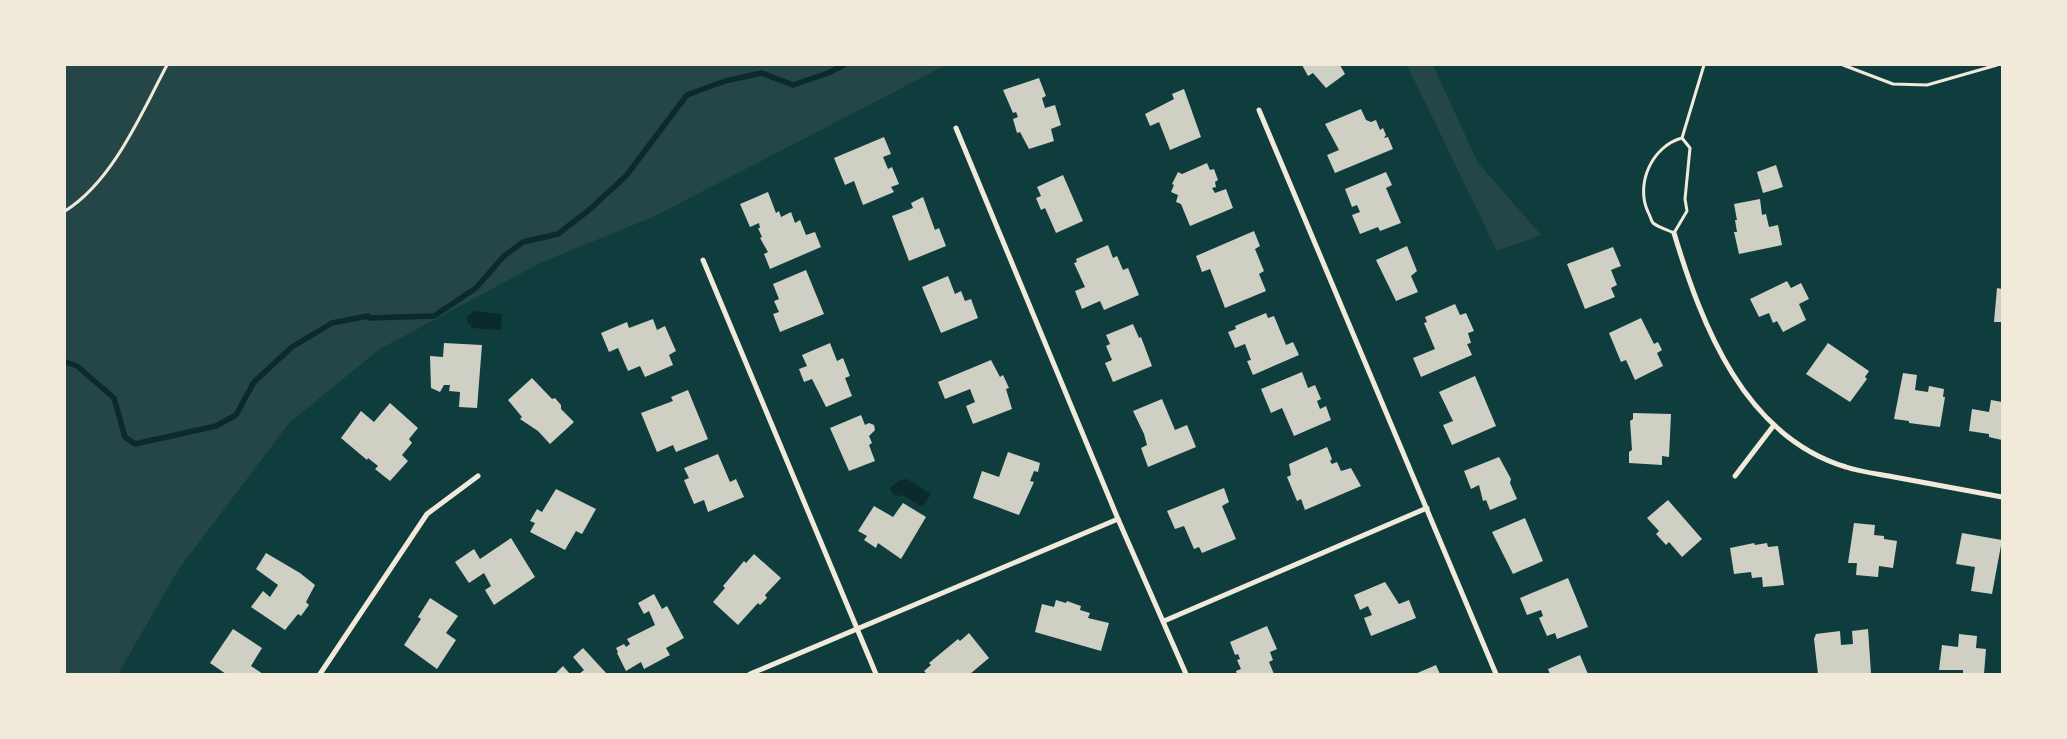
<svg xmlns="http://www.w3.org/2000/svg" width="2067" height="739" font-family="Barlow,sans-serif">
  <style>
    .green { fill: #244646 }
    .water { fill: #0a2a2b }
    .lines { fill: none; stroke-linecap: round; stroke-linejoin: round }
    .stream { stroke: #0a2a2b; stroke-width: 5.5 }
    .building { fill: #cfcfc3 }
    .path { stroke: #f1e9da; stroke-width: 3 }
    .minor { stroke: #f1e9da; stroke-width: 5 }
  </style>
  <rect width="100%" height="100%" fill="#0f3d3e"/>
  <g class="green">
    <polygon points="65,65 946,65 653,217 542,262 380,349 290,422 178,570 118,674 65,674"/>
    <polygon points="1407,65 1433,65 1478,163 1541,235 1497,251"/>
  </g>
  <g class="water">
    <polygon points="472,311 502,314 501,330 471,328 471,324 467,323 468,315 471,315"/>
    <polygon points="907,479 931,494 922,507 905,496 893,495 890,488 900,480"/>
  </g>
  <g class="lines">
    <polyline class="stream" points="65,362 77,366 114,398 125,437 135,444 216,426 236,415 254,382 292,347 332,323 368,316 369,318 434,316 476,288 504,256 523,242 558,234 589,210 626,176 687,95 725,81 762,73 793,85 828,73 844,65"/>
  </g>
  <g class="building">
    <polygon points="1302,65 1340,65 1345,74 1326,88 1313,73 1308,76"/>
    <polygon points="1039,78 1046,96 1042,98 1045,108 1055,105 1061,125 1051,129 1054,141 1029,149 1020,132 1017,133 1013,119 1018,117 1016,112 1013,113 1003,90"/>
    <polygon points="1184,89 1201,137 1170,150 1159,122 1150,126 1145,114 1174,99 1172,94"/>
    <polygon points="1361,109 1366,120 1371,122 1376,120 1380,130 1383,128 1386,135 1384,138 1388,137 1393,149 1335,173 1327,155 1339,150 1325,124"/>
    <polygon points="884,137 891,154 883,157 888,169 892,167 899,184 891,187 894,192 863,205 854,181 845,185 834,158"/>
    <polygon points="1207,163 1210,170 1214,169 1218,180 1215,182 1216,187 1212,188 1215,193 1226,189 1233,208 1190,226 1181,204 1176,202 1178,195 1171,192 1174,185 1172,184 1178,172 1182,174"/>
    <polygon points="1776,165 1783,187 1763,193 1757,172"/>
    <polygon points="1386,172 1392,185 1386,188 1401,223 1380,231 1378,227 1360,234 1352,215 1360,212 1357,205 1352,207 1345,189"/>
    <polygon points="1063,175 1083,221 1056,233 1045,208 1041,210 1036,198 1041,196 1037,187"/>
    <polygon points="768,192 776,213 779,211 781,217 791,212 795,223 800,220 806,235 815,232 821,247 770,269 764,254 768,252 760,238 762,237 758,228 760,228 759,223 750,227 740,204"/>
    <polygon points="923,197 935,230 939,228 946,246 909,261 892,216 913,208 911,203"/>
    <polygon points="1760,199 1762,215 1766,214 1769,227 1778,225 1782,245 1739,254 1734,232 1737,232 1735,220 1737,220 1734,204"/>
    <polygon points="1254,231 1260,246 1255,249 1264,271 1259,274 1266,291 1225,308 1210,269 1202,272 1196,256"/>
    <polygon points="1108,245 1113,258 1117,256 1123,270 1128,268 1139,295 1104,310 1100,301 1082,309 1075,291 1085,287 1074,263 1077,262 1076,259"/>
    <polygon points="1407,246 1417,271 1411,276 1418,292 1396,301 1376,260"/>
    <polygon points="1613,247 1621,266 1611,270 1617,285 1611,288 1615,297 1585,309 1567,264"/>
    <polygon points="806,270 824,314 780,332 773,314 779,312 774,301 779,299 773,284"/>
    <polygon points="948,276 955,294 961,291 965,301 971,299 978,318 941,333 922,287"/>
    <polygon points="1787,281 1791,288 1801,283 1809,299 1799,304 1806,320 1783,332 1777,321 1773,323 1769,313 1759,317 1750,299"/>
    <polygon points="1997,288 2002,289 2002,322 1994,322"/>
    <polygon points="1455,304 1460,315 1466,313 1474,331 1468,333 1471,343 1467,344 1472,355 1421,377 1413,358 1435,349 1424,323 1427,322 1425,317"/>
    <polygon points="1266,313 1268,318 1274,316 1286,345 1293,342 1299,355 1253,375 1247,361 1251,360 1245,344 1235,348 1228,332 1236,329 1235,326"/>
    <polygon points="1641,318 1654,344 1658,342 1662,350 1657,353 1663,366 1635,380 1626,360 1621,362 1609,333"/>
    <polygon points="653,319 657,330 665,326 676,351 669,355 673,365 645,377 640,366 628,371 618,348 609,352 601,333 627,322 629,328"/>
    <polygon points="1133,324 1139,338 1141,337 1152,366 1113,382 1105,363 1112,360 1106,346 1110,344 1106,335"/>
    <polygon points="444,343 482,345 477,408 459,407 460,392 449,391 450,385 444,385 440,392 431,388 430,356 443,357"/>
    <polygon points="830,343 837,361 843,358 850,376 845,378 852,396 826,407 812,379 804,382 799,369 807,366 802,355"/>
    <polygon points="1828,343 1869,371 1865,377 1867,379 1850,402 1806,374"/>
    <polygon points="991,360 1000,377 1003,375 1009,388 1006,389 1012,409 973,424 966,406 975,402 970,389 945,399 938,382"/>
    <polygon points="1302,372 1308,388 1315,385 1321,399 1317,401 1320,409 1326,406 1331,420 1294,436 1282,408 1271,413 1261,389"/>
    <polygon points="1903,373 1917,375 1915,390 1928,392 1929,386 1944,389 1943,397 1945,397 1940,427 1909,423 1909,421 1894,419"/>
    <polygon points="1475,376 1496,426 1452,445 1443,425 1453,421 1439,392"/>
    <polygon points="532,378 552,399 555,398 561,405 561,409 574,422 550,444 538,431 520,419 522,417 508,400"/>
    <polygon points="688,390 708,439 676,452 673,445 657,452 641,413 673,401 671,397"/>
    <polygon points="1162,399 1175,430 1187,425 1196,447 1148,467 1141,448 1147,445 1144,434 1133,411"/>
    <polygon points="1991,400 2002,402 2002,440 1989,437 1989,434 1969,431 1972,409 1989,412"/>
    <polygon points="390,403 418,428 409,439 412,443 402,455 408,461 390,481 375,469 378,466 368,458 367,460 341,438 361,411 374,422"/>
    <polygon points="1633,413 1671,414 1669,457 1662,456 1662,465 1629,463 1629,452 1632,450 1630,421 1633,419"/>
    <polygon points="861,415 865,425 869,423 874,425 875,430 869,436 872,443 869,445 875,461 849,471 830,428"/>
    <polygon points="1327,447 1332,459 1330,461 1332,464 1337,462 1341,471 1351,468 1361,486 1305,510 1301,499 1297,501 1287,477 1291,475 1289,464"/>
    <polygon points="1008,452 1040,463 1038,472 1034,471 1030,481 1034,482 1019,515 973,498 982,471 999,477"/>
    <polygon points="718,454 730,482 736,479 744,497 708,512 704,500 694,504 684,480 689,478 684,468"/>
    <polygon points="1499,457 1511,479 1510,483 1517,499 1490,510 1486,500 1483,501 1479,485 1471,489 1464,471"/>
    <polygon points="1224,488 1229,502 1222,506 1236,539 1202,553 1199,547 1194,549 1184,526 1175,529 1167,511"/>
    <polygon points="556,489 596,509 582,534 576,531 565,550 530,532 535,523 530,521 537,509 542,512"/>
    <polygon points="1668,500 1702,539 1682,557 1669,542 1666,545 1656,534 1659,531 1647,518"/>
    <polygon points="903,503 926,517 901,559 878,543 876,548 864,540 867,536 858,531 874,506 893,517"/>
    <polygon points="1525,518 1543,561 1513,574 1492,532"/>
    <polygon points="1854,523 1875,525 1874,535 1884,536 1884,539 1897,541 1893,568 1879,566 1878,577 1856,575 1857,563 1848,563"/>
    <polygon points="1962,533 2002,540 1992,594 1971,591 1975,567 1956,564"/>
    <polygon points="511,538 535,577 494,605 485,590 491,586 484,573 469,583 455,562 474,549 480,559"/>
    <polygon points="1754,543 1755,545 1767,543 1768,547 1778,546 1784,585 1763,587 1762,577 1752,578 1751,572 1734,574 1730,548"/>
    <polygon points="266,553 300,573 315,585 306,602 309,605 301,616 298,614 285,630 251,607 263,591 270,597 278,585 256,569"/>
    <polygon points="754,554 781,578 765,595 767,598 760,605 758,603 738,625 713,602 725,588 723,586 744,561 746,563"/>
    <polygon points="1568,578 1588,627 1557,639 1555,633 1547,636 1539,618 1543,616 1541,610 1527,615 1520,598"/>
    <polygon points="1385,582 1399,604 1409,600 1416,618 1371,636 1364,618 1372,615 1368,606 1360,610 1354,595"/>
    <polygon points="654,594 662,609 667,606 684,638 666,648 670,655 644,669 641,662 626,671 617,653 618,652 616,648 624,644 626,647 630,644 627,639 655,625 649,611 644,614 638,603"/>
    <polygon points="430,598 458,616 446,633 456,640 437,669 404,645 421,619 418,617"/>
    <polygon points="1056,600 1066,603 1067,601 1081,606 1080,610 1090,613 1088,618 1109,623 1101,651 1035,632 1042,604 1054,607"/>
    <polygon points="1267,626 1277,649 1270,652 1273,660 1269,662 1274,674 1237,674 1236,671 1241,669 1237,660 1240,659 1238,654 1235,655 1230,642"/>
    <polygon points="233,629 262,648 251,666 263,674 226,674 210,663"/>
    <polygon points="1868,629 1871,673 1818,674 1814,639 1816,634 1840,631 1841,645 1853,644 1852,631"/>
    <polygon points="969,633 989,658 970,674 927,674 924,671 931,665 929,663 958,639 960,641"/>
    <polygon points="1959,634 1977,636 1976,648 1986,649 1984,674 1963,674 1963,670 1939,670 1942,645 1958,647"/>
    <polygon points="583,648 607,674 579,674 584,670 573,657"/>
    <polygon points="1580,655 1588,674 1550,674 1548,669"/>
    <polygon points="1436,665 1440,674 1415,674"/>
    <polygon points="563,666 570,674 555,674"/>
  </g>
  <g class="lines">
    <g class="path">
      <polyline points="1843,65 1893,84 1927,85 1997,65"/>
      <path d="M1682 138 1690 148 1685 199 1687 211 1674 233C1668 230 1658 227 1653 223 1651 221 1650 215 1648 212 1635 184 1652 146 1682 138Z"/>
      <polyline points="1682,138 1704,65"/>
      <path d="M65 211C113 181 141 114 167 65"/>
    </g>
    <g class="minor">
      <polyline points="1259,110 1496,674"/>
      <polyline points="956,128 1118,519 1186,674"/>
      <path d="M1674 233C1702 326 1744 436 1846 467 1861 472 1878 474 1894 477 1930 484 1966 490 2002 497"/>
      <polyline points="703,260 876,674"/>
      <polyline points="1735,476 1774,425"/>
      <polyline points="1164,621 1427,508"/>
      <polyline points="320,674 427,514 478,476"/>
      <polyline points="750,674 1118,519"/>
    </g>
  </g>
  <rect width="2067" height="739" fill="none" stroke="#f1e9da" stroke-width="132"/>
</svg>
